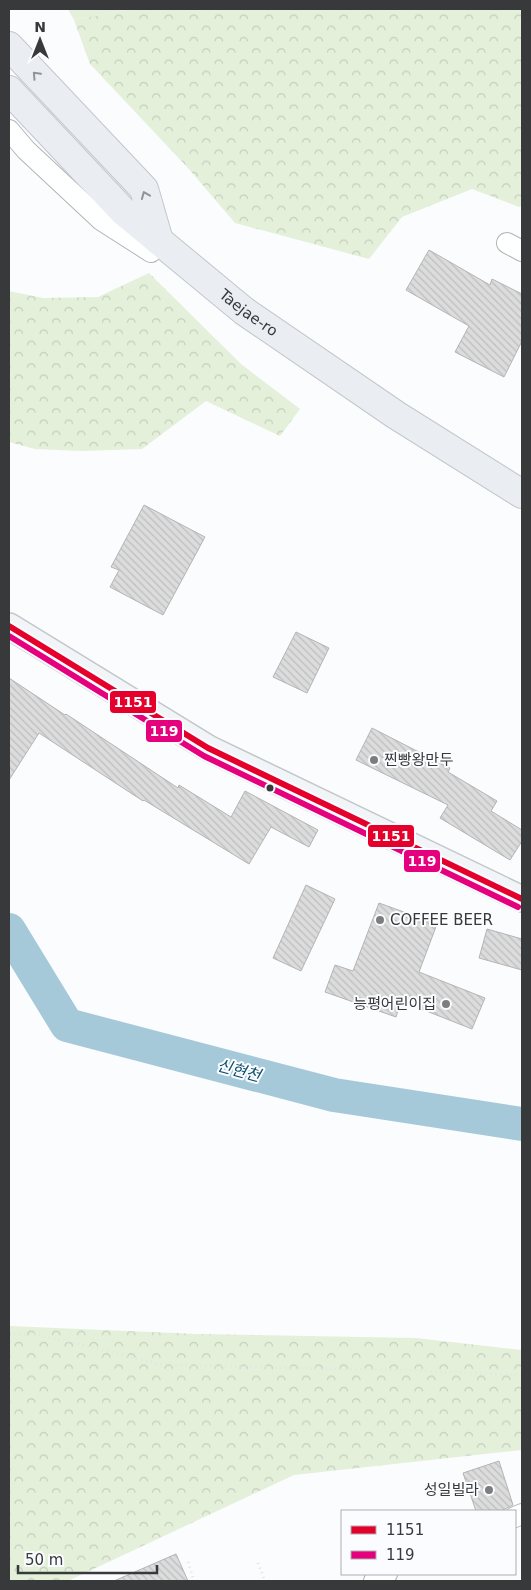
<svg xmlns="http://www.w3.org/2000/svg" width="531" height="1590" font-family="'DejaVu Sans','Noto Sans KR',sans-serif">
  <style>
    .green { fill: #e4f0da }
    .forest { fill: url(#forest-crowns) }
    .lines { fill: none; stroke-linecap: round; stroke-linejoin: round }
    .river { stroke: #a6c9da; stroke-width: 34 }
    .building { fill: url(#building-back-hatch); stroke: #b5b4b5 }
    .minor-casing { stroke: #b3b4b6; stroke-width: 22 }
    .major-casing { stroke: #c2c7cb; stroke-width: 28 }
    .highway-casing { stroke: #c2c7cb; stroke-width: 30 }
    .path { stroke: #e4e4e4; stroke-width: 3; stroke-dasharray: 1 4; stroke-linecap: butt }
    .minor { stroke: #feffff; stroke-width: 20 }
    .major { stroke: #f2f5f7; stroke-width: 25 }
    .highway { stroke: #eaeef3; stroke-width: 28 }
    .bus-1-casing { stroke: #fafcff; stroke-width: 10 }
    .bus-2-casing { stroke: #fafcff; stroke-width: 10 }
    .bus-1 { stroke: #e4002b; stroke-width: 6 }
    .bus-2 { stroke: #e5007d; stroke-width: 6 }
    .oneway { stroke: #909496 }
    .poi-dot { fill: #7c7d7f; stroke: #fafcff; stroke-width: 2 }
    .bus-dot { fill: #37393a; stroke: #fafcff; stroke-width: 2 }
    .labels { text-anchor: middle; stroke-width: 4; stroke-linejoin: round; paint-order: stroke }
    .street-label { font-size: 15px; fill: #37393a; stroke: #fafcff }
    .poi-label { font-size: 15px; fill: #37393a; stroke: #fafcff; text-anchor: start }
    .water-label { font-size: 16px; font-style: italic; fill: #0c4f68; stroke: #fafcff }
    .line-badge { stroke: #fafcff; stroke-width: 2 }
    .badge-label { font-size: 14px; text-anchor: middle; font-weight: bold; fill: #fff }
  </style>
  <defs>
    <pattern id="forest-crowns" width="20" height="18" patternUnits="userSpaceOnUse" patternTransform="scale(1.25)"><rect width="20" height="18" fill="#e4f0da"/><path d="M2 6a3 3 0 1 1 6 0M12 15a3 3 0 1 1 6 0" fill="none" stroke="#c4cfbc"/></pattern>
    <pattern id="building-back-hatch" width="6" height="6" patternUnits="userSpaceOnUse" patternTransform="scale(1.25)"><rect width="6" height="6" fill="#dcdcdc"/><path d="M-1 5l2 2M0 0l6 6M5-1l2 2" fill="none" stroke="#bdbebe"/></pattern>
  </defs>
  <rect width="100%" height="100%" fill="#fbfcfe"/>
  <polygon class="green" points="68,9 130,9 74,20"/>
  <g class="forest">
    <polygon points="130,9 522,9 522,206 519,207 472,189 402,217 369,259 235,223 188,168 90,64 74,20"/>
    <polygon points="149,273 241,364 300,409 280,436 206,401 142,449 81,451 35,449 9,442 9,291 43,298 98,297"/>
    <polygon points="9,1326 198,1334 416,1338 522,1350 522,1450 294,1475 68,1581 9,1581"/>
  </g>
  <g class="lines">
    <polyline class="river" points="9,930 67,1025 334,1095 522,1124"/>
  </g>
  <g class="building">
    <polygon points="429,250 490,285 492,279 522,294 522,341 504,377 455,352 469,326 406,290"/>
    <polygon points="144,505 205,537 163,615 110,587 119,570 111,567"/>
    <polygon points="296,632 329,648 307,693 273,677"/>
    <polygon points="9,678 65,715 66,714 178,788 179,785 231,817 245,791 318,830 309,847 271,827 249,864 144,800 143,801 39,733 9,780"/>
    <polygon points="372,728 450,768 448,772 497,801 491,811 522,830 522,841 510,860 440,818 448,805 356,760"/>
    <polygon points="306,885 335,899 301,971 273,958"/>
    <polygon points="379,903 437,924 419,972 485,998 472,1029 401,1001 396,1017 325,992 335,965 353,971"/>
    <polygon points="487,929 522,939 522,970 479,958"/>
    <polygon points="499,1461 513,1505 501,1511 476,1511 463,1473"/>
    <polygon points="176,1554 188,1581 114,1581"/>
  </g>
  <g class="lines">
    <g class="minor-casing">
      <g id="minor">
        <polyline points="9,130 26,150 101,220 151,252"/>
        <polyline points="507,243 522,251"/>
        <polyline points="515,1517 522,1514"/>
        <polyline points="374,1581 387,1574"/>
      </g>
    </g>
    <g class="major-casing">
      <polyline id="major" points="9,626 208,748 522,899"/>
    </g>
    <g class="highway-casing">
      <g id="highway">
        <polyline points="9,46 144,189 159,241"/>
        <path id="s1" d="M9 90 123 211 244 311 396 415 522 494"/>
      </g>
    </g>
    <g class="path">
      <polyline points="9,1334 39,1335 164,1365 398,1370 522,1375"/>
      <polyline points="188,1562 194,1581"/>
      <polyline points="258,1563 265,1581"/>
    </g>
    <use href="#minor" class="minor"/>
    <use href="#major" class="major"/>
    <use href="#highway" class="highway"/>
    <g class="bus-1-casing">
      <polyline id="bus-1" points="9,626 208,748 522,899"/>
    </g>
    <g class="bus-2-casing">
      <polyline id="bus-2" points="9,636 204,756 518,907"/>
    </g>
    <use href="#bus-1" class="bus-1"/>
    <use href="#bus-2" class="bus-2"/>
  </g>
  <defs><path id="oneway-chevron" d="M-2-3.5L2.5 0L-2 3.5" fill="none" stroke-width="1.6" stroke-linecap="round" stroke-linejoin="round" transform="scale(1.25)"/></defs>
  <g class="oneway">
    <use href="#oneway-chevron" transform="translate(36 75) rotate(-133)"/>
    <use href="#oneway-chevron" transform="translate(145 195) rotate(-112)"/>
  </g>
  <g class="poi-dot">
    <circle cx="374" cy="760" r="5"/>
    <circle cx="380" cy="920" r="5"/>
    <circle cx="446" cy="1004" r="5"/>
    <circle cx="489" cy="1490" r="5"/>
  </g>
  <circle class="bus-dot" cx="270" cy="788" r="4.5"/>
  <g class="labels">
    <g class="street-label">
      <text dy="5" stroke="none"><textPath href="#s1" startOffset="328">Taejae-ro</textPath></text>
    </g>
    <g class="poi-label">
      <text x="384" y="765">찐빵왕만두</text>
      <text x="390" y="925">COFFEE BEER</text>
      <text x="436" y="1009" text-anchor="end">능평어린이집</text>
      <text x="479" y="1495" text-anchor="end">성일빌라</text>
    </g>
    <g class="water-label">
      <text transform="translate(239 1070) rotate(15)" y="6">신현천</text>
    </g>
  </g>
  <g class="line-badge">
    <rect x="109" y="690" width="48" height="24" rx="5" fill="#e4002b"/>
    <rect x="145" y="719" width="38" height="24" rx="5" fill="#e5007d"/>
    <rect x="367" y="824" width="48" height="24" rx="5" fill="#e4002b"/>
    <rect x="403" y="849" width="38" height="24" rx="5" fill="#e5007d"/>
  </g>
  <g class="badge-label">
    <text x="133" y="707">1151</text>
    <text x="164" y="736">119</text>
    <text x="391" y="841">1151</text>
    <text x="422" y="866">119</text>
  </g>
  <rect width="531" height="1590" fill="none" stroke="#37393a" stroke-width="20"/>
  <rect x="341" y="1510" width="175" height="65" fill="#fafcff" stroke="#acaeb0"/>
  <rect x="351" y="1526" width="25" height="8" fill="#e4002b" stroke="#acaeb0"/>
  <text x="386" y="1535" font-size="15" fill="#37393a">1151</text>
  <rect x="351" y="1551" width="25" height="8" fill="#e5007d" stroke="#acaeb0"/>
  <text x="386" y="1560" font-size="15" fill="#37393a">119</text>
  <g transform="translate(40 40)" stroke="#fafcff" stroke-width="4" paint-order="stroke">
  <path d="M0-4L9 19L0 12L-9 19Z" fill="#37393a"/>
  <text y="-8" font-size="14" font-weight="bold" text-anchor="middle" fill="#37393a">N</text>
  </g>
  <path d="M18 1565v8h139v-8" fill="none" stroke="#37393a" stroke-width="2.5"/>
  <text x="25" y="1565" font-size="15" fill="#37393a" stroke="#fafcff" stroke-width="4" paint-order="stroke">50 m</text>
</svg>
